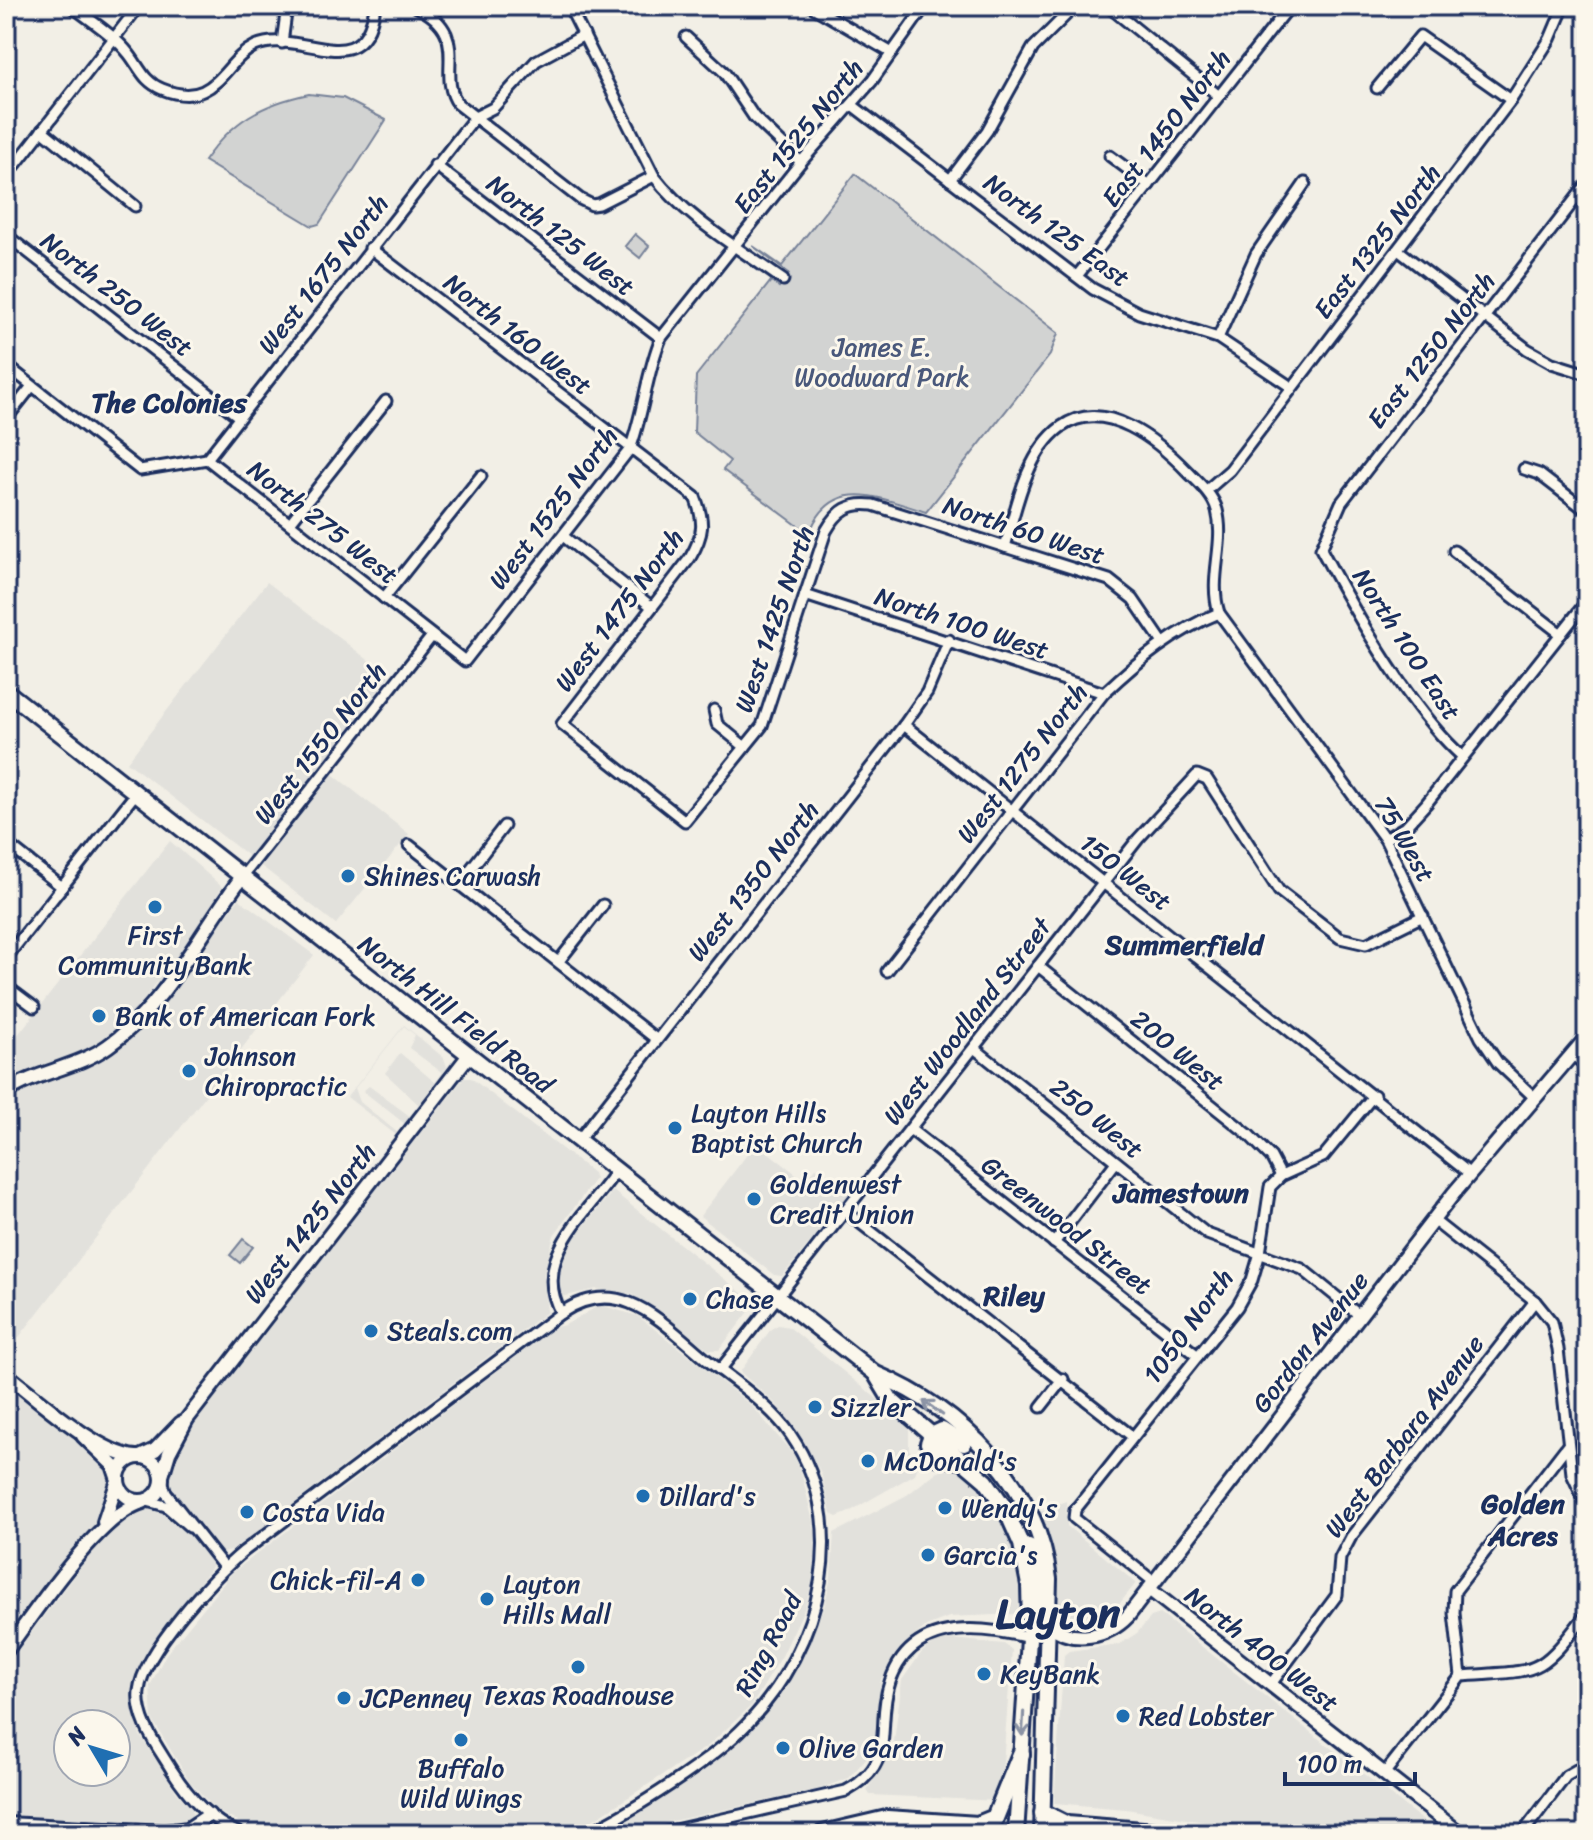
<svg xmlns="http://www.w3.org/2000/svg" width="1593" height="1840" font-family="Sriracha,sans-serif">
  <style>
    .built { fill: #e2e1dc; fill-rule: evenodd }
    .green { fill: #d2d3d2; stroke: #768198; stroke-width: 2 }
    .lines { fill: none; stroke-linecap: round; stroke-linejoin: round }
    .street-casing { stroke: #1b2f5e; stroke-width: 15 }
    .secondary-casing { stroke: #1b2f5e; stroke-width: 18 }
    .primary-casing { stroke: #1b2f5e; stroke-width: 20 }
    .highway-casing { stroke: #1b2f5e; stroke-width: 22 }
    .street { stroke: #fbf7ec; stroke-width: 9 }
    .secondary { stroke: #fbf7ec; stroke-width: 12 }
    .primary { stroke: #fbf7ec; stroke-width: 14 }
    .highway { stroke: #fbf7ec; stroke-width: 16 }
    .oneway { stroke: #8b93a5 }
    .poi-dot { fill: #1f6fb2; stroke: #fbf7ec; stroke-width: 3 }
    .labels { text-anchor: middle; stroke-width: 6; stroke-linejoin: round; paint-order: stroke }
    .street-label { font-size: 26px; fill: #1b2f5e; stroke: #fbf7ec }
    .park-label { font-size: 26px; fill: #49587b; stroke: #fbf7ec }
    .poi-label { font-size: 26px; fill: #1b2f5e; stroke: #fbf7ec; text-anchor: start }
    .neighbourhood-label { font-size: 28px; font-weight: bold; fill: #1b2f5e; stroke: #fbf7ec }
    .town-label { font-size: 42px; font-weight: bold; fill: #1b2f5e; stroke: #fbf7ec }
  </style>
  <rect width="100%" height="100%" fill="#f2efe6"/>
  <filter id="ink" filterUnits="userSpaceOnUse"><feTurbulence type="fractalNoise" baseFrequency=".0125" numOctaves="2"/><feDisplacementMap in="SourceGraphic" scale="16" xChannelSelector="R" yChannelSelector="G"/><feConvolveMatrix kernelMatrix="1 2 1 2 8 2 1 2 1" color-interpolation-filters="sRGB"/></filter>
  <g filter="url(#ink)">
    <g class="built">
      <polygon points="267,582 389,676 321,765 409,834 336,924 127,762"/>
      <polygon points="170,841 222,887 190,940 134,1012 110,1035 83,1052 6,1083 6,1050"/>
      <polygon points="239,899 314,955 6,1354 6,1102 34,1087 77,1072 124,1045 160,1006"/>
      <path d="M404 1025 444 1058 447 1067 396 1135 347 1097ZM404 1026 415 1035 409 1048 444 1074 436 1083 400 1053 385 1073 419 1105 411 1117 369 1086 363 1091 405 1124 398 1133 360 1102 355 1088Z"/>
      <polygon points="464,1078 471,1078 593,1173 595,1179 554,1235 544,1274 547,1312 231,1551 221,1553 168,1490 167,1469 181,1438"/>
      <polygon points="756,1143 805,1181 816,1168 850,1194 782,1276 774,1275 700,1216"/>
      <polygon points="613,1191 752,1301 748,1313 719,1350 709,1350 632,1294 597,1289 561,1297 555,1272 564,1249"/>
      <polygon points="600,1305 638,1316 752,1406 794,1455 802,1475 816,1535 813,1580 805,1607 782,1656 752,1705 708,1746 593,1820 567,1831 550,1834 288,1834 250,1828 217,1811 190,1782 152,1719 150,1686 166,1654 233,1572 555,1327 565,1325"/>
      <polygon points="778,1325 789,1327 909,1425 909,1449 918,1466 915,1474 847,1513 837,1517 831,1514 821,1473 800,1435 776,1404 740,1372 771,1329"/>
      <polygon points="6,1383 107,1463 113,1477 101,1519 6,1637"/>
      <polygon points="954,1469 965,1473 981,1488 1008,1531 1022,1587 1017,1614 949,1617 926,1626 912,1638 881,1679 875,1741 868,1756 849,1778 816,1790 626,1831 623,1827 625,1820 736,1746 780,1695 824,1607 831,1577 834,1533 907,1495 938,1471"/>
      <polygon points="1066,1501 1067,1526 1136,1583 1116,1608 1101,1615 1068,1617 1056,1605 1052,1560 1038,1512"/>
      <path d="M145 1505 162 1508 179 1521 213 1565 144 1656 133 1688 134 1713 140 1735 177 1793 192 1809V1818L186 1824 170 1826 6 1817V1666L117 1519ZM68 1724H116V1772H68Z"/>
      <polygon points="1160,1614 1163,1616 1440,1834 1253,1834 1234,1827 1126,1809 1054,1803 1064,1655 1069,1651 1120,1644 1137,1633 1151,1617"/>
      <polygon points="951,1639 1004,1644 1012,1650 1000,1801 870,1795 867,1790 893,1749 902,1680 922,1652 936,1642"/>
    </g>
    <g class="green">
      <path d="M309 94 343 98 386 120 319 224 312 226 204 161C232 121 261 104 309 94Z"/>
      <path d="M855 174 1058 333 1050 355 926 512C880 498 832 474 809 534L723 470 730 461 694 432 696 376 771 281 779 287 789 274 753 246 782 266Z"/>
      <polygon points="635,234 649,246 640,258 625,246"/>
      <polygon points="243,1239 253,1247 240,1263 230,1255"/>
    </g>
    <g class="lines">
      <g class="street-casing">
        <g id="street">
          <path d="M72 6C91 21 114 35 129 54 140 68 144 82 162 89 216 111 223 61 255 46 299 26 364 87 375 6"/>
          <path d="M415 6C474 34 435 72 458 104L580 199 592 205 599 204 654 176"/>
          <path d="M569 6 654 176C687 219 739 248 783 280"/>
          <polyline points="811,6 892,53"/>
          <polyline points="1108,6 1219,96"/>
          <polyline points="6,7 7,6"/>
          <polyline points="686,37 724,72 754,117 801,162"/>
          <polyline points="282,43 287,6"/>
          <polyline points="1377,88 1420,36 1511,100"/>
          <polyline points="852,105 1093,289 1139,313 1218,338 1291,387"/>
          <polyline points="42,130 135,206"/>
          <polyline points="1110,156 1149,185"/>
          <polyline points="435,165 661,338"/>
          <polyline points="6,177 139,6"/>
          <polyline points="950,180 987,131 1033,48 1075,6"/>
          <polyline points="6,235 239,417"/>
          <path d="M370 248 695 497C705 522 704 534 690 558L562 724 685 821 762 726 826 531C838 510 850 502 873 505L1109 580 1133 599 1163 643"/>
          <polyline points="1398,250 1527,349 1552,363 1587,374"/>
          <polyline points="1077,276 1290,6"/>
          <polyline points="1218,338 1256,254 1305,183"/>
          <path d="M6 365 140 470 207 459 465 661 630 449C644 412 646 374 661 338L801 162 872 81 925 6"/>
          <polyline points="6,419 32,386"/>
          <polyline points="207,459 475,117 493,108 536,61 584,35"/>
          <polyline points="1524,469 1539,474 1587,511"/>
          <polyline points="1207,490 1230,470 1511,100 1550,39 1564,6"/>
          <polyline points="290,523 386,401"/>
          <polyline points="563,536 652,607"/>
          <path d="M1005 547C1016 508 1026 453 1061 427 1105 396 1159 442 1188 472 1199 483 1213 495 1217 510 1226 544 1208 578 1219 613L1385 839 1481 1038 1498 1063 1535 1098"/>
          <polyline points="1454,551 1561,634"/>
          <polyline points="805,595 1104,693"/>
          <polyline points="384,598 481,476"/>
          <polyline points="714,710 717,724 745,747"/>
          <polyline points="904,725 1470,1174"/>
          <path d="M1463 757C1410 711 1355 613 1321 549L1341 503 1587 184"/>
          <polyline points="1385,839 1405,827 1426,804 1587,601"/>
          <polyline points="6,843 62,887"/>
          <polyline points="409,845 656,1039"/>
          <polyline points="242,877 432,636"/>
          <polyline points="459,884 504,826"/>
          <polyline points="6,958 136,793"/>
          <polyline points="559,961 603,905"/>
          <polyline points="1038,966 1248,1134 1271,1157 1281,1176"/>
          <path d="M887 971 1104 693C1139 660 1174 631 1219 613"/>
          <polyline points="6,986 34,1007"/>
          <polyline points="974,1048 1207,1234 1302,1269 1359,1315"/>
          <polyline points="1573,1055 1587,1066"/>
          <polyline points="910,1129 1198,1356"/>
          <polyline points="578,1141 904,725 927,692 949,640"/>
          <polyline points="845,1211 1133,1437"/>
          <polyline points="1433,1220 1535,1301 1552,1322 1558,1349 1572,1474 1587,1506"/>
          <polyline points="1054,1243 1116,1162"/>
          <path d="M561 1313C530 1259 587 1214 616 1171"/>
          <polyline points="720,1370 1138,839 1197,775 1207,779 1279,891 1340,938 1366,944 1423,916"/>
          <polyline points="1041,1407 1063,1379"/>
          <polyline points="162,1480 166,1493 224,1567"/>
          <polyline points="147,1501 166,1506 190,1527"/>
          <polyline points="1154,1582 1074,1518 1075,1510 1237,1307 1252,1280 1260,1253 1270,1187 1281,1176 1323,1157 1374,1095"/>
          <polyline points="1461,1676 1454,1613 1455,1591 1567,1446"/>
          <polyline points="1271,1684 1337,1595 1340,1558 1351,1537 1535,1301"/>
          <path d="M1384 1774 1461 1676C1541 1670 1537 1678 1587 1613"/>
          <path d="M241 1834C210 1821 189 1797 171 1769 157 1746 136 1719 139 1691 143 1652 214 1576 244 1551L561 1313C621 1272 663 1324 707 1360 734 1381 763 1400 785 1427 855 1519 822 1647 746 1725 712 1761 631 1812 586 1834"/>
          <path d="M657 1834 846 1791C899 1763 875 1725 890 1682 911 1619 978 1625 1029 1638"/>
          <polyline points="1522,1834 1566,1776 1587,1764"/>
        </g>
      </g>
      <g class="secondary-casing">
        <g id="secondary">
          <path d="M6 1092C38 1071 77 1068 108 1046 166 1005 200 932 242 877"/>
          <path d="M6 1374C37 1398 98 1454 136 1457"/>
          <polyline points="83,1436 113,1465 117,1477"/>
          <circle cx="140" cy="1479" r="22"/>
          <polyline points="140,1457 155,1450 181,1423"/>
          <polyline points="162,1476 169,1453 187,1419 469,1055"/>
          <polyline points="104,1522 117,1483"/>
          <polyline points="1149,1589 1461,1834"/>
          <path d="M1050 1625C1073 1645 1108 1637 1128 1616L1454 1193 1587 1037"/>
          <path d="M6 1651C34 1613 100 1513 143 1502"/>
          <polyline points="6,1824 165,1832 188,1829 209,1815"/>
        </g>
      </g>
      <g class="primary-casing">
        <g id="primary">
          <path d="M6 691 876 1374C960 1409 1038 1485 1049 1579L1042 1834"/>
          <polyline points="876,1375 891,1400 986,1481 1005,1508 1021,1544 1029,1585 1030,1624 1016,1834"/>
          <polyline points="962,1461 936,1457 928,1443 931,1435 942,1430 964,1444"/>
          <path d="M1029 1546C1043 1569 1030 1607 1050 1625"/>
        </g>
      </g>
      <g class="highway-casing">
        <g id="highway">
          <polyline points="1043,1813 1067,1825 1181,1834"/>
          <polyline points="823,1834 887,1819 978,1825 995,1818 1021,1754"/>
        </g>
      </g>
      <use href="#street" class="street"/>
      <use href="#secondary" class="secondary"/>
      <use href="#primary" class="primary"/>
      <use href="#highway" class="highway"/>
    </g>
    <defs><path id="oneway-shaft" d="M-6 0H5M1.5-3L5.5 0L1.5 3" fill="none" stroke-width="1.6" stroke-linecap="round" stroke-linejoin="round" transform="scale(2)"/></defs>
    <g class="oneway">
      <use href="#oneway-shaft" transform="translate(933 1408) rotate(-144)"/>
      <use href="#oneway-shaft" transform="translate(1023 1724) rotate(93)"/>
    </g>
  </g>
  <g class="poi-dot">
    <circle cx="348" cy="876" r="8"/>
    <circle cx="155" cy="907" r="8"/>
    <circle cx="99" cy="1016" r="8"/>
    <circle cx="189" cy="1071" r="8"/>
    <circle cx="675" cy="1128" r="8"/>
    <circle cx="754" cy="1199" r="8"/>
    <circle cx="690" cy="1299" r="8"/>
    <circle cx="371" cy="1331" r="8"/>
    <circle cx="815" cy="1407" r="8"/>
    <circle cx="868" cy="1461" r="8"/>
    <circle cx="643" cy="1496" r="8"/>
    <circle cx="945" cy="1508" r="8"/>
    <circle cx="247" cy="1512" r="8"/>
    <circle cx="928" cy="1555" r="8"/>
    <circle cx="418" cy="1580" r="8"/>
    <circle cx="487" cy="1599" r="8"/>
    <circle cx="578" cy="1667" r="8"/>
    <circle cx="984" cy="1674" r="8"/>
    <circle cx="344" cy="1698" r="8"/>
    <circle cx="1123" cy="1716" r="8"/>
    <circle cx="461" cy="1740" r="8"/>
    <circle cx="783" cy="1748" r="8"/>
  </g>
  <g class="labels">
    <g class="street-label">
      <text transform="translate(1166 128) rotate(-52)" y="9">East 1450 North</text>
      <text transform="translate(798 136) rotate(-51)" y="9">East 1525 North</text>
      <text transform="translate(1057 230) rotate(36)" y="9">North 125 East</text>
      <text transform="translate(561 235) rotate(38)" y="9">North 125 West</text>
      <text transform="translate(1377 241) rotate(-52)" y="9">East 1325 North</text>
      <text transform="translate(323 274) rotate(-52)" y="9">West 1675 North</text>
      <text transform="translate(117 294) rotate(38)" y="9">North 250 West</text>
      <text transform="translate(518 334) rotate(38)" y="9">North 160 West</text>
      <text transform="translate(1431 350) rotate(-52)" y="9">East 1250 North</text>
      <text transform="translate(553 508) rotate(-53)" y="9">West 1525 North</text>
      <text transform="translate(323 522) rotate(38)" y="9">North 275 West</text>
      <text transform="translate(1024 530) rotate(18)" y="9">North 60 West</text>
      <text transform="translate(619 610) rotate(-53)" y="9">West 1475 North</text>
      <text transform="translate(774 619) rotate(-71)" y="9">West 1425 North</text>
      <text transform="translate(962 623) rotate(18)" y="9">North 100 West</text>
      <text transform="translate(1407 644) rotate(57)" y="9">North 100 East</text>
      <text transform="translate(320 743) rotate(-52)" y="9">West 1550 North</text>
      <text transform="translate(1022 763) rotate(-52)" y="9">West 1275 North</text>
      <text transform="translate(1405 839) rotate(60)" y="9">75 West</text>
      <text transform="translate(1126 872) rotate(38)" y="9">150 West</text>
      <text transform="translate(753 881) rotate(-52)" y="9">West 1350 North</text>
      <text transform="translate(456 1014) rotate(38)" y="9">North Hill Field Road</text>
      <text transform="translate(967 1021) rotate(-52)" y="9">West Woodland Street</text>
      <text transform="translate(1178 1050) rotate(39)" y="9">200 West</text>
      <text transform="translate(1097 1118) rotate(39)" y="9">250 West</text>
      <text transform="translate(310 1223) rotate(-52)" y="9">West 1425 North</text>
      <text transform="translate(1067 1225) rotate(38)" y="9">Greenwood Street</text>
      <text transform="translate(1188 1326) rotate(-54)" y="9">1050 North</text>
      <text transform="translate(1310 1342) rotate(-52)" y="9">Gordon Avenue</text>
      <text transform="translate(1404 1436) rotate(-53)" y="9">West Barbara Avenue</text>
      <text transform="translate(768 1644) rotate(-62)" y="9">Ring Road</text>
      <text transform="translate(1262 1649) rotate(38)" y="9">North 400 West</text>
    </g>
    <g class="park-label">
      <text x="882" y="356">James E.<tspan x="882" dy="30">Woodward Park</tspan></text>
    </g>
    <g class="poi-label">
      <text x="364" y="885">Shines Carwash</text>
      <text x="155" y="944" text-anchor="middle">First<tspan x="155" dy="30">Community Bank</tspan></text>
      <text x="115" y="1025">Bank of American Fork</text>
      <text x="205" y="1065">Johnson<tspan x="205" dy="30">Chiropractic</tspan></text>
      <text x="691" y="1122">Layton Hills<tspan x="691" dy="30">Baptist Church</tspan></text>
      <text x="770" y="1193">Goldenwest<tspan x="770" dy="30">Credit Union</tspan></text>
      <text x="706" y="1308">Chase</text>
      <text x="387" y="1340">Steals.com</text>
      <text x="831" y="1416">Sizzler</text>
      <text x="884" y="1470">McDonald's</text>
      <text x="659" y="1505">Dillard's</text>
      <text x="961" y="1517">Wendy's</text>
      <text x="263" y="1521">Costa Vida</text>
      <text x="944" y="1564">Garcia's</text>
      <text x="402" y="1589" text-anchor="end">Chick-fil-A</text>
      <text x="503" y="1593">Layton<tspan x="503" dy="30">Hills Mall</tspan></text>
      <text x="1000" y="1683">KeyBank</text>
      <text x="578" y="1704" text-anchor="middle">Texas Roadhouse</text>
      <text x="360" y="1707">JCPenney</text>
      <text x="1139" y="1725">Red Lobster</text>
      <text x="799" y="1757">Olive Garden</text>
      <text x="461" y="1777" text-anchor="middle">Buffalo<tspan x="461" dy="30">Wild Wings</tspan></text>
    </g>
    <g class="neighbourhood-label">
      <text x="169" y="412">The Colonies</text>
      <text x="1184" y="954">Summerfield</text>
      <text x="1181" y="1202">Jamestown</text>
      <text x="1014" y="1305">Riley</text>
      <text x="1523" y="1513">Golden<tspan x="1523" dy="32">Acres</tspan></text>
    </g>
    <g class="town-label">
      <text x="1058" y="1628">Layton</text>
    </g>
  </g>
  <rect width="1593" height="1840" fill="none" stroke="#fbf7ec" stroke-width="32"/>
  <rect x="16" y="16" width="1561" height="1808" fill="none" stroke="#1b2f5e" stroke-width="3" filter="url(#ink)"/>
  <g transform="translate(92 1748) rotate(308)"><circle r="38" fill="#fbf7ec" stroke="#a1a7b3" stroke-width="2"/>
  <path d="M0-6L14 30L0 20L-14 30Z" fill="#1f6fb2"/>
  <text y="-12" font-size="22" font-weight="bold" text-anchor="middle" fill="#1b2f5e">N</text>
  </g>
  <path d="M1285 1772v12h130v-12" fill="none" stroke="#1b2f5e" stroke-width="4"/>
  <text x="1297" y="1772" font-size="24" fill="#1b2f5e" stroke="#fbf7ec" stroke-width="6" paint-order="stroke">100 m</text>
</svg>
